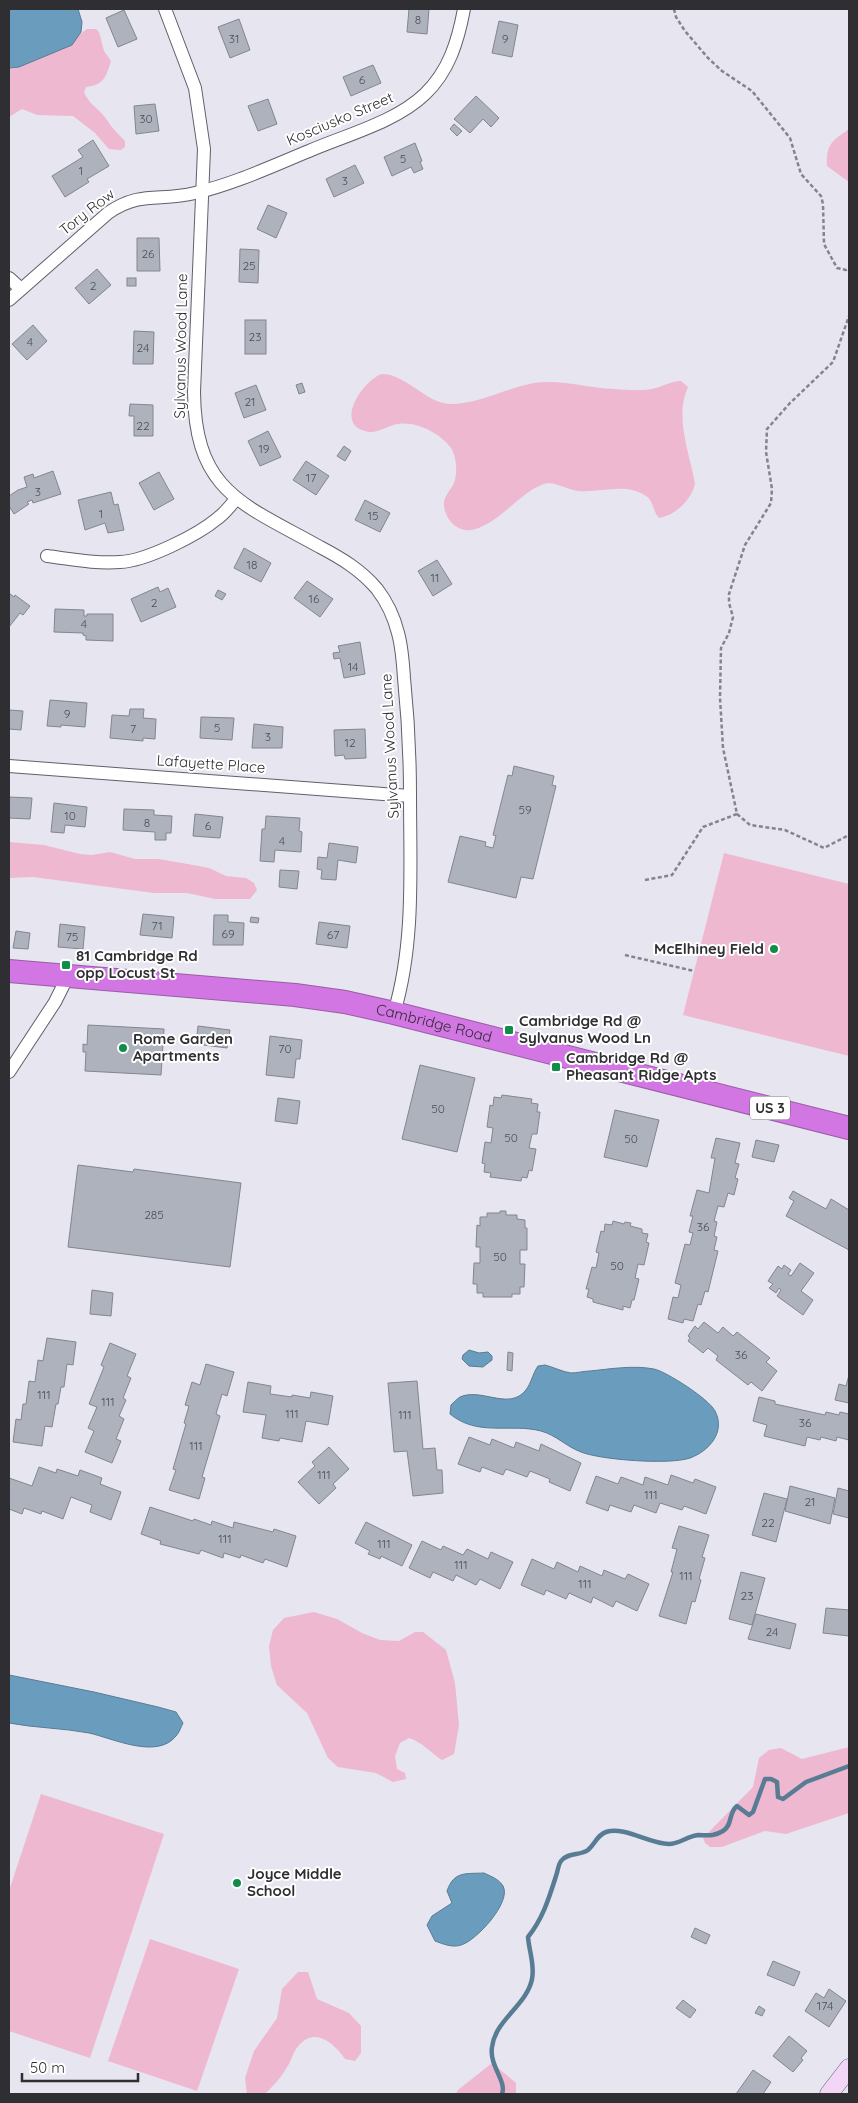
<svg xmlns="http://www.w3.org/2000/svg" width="858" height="2103" font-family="Quicksand,sans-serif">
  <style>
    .green { fill: #eeb8d1 }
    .water { fill: #6a9dbd; stroke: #587c93 }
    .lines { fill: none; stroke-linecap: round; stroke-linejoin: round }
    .stream { stroke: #587c93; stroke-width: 4.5 }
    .building { fill: #adb2bc; stroke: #81868f }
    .street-casing { stroke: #615f69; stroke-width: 14 }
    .secondary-casing { stroke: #615f69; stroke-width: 19 }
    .highway-casing { stroke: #995da5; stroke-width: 24 }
    .path { stroke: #85848b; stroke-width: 2.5; stroke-dasharray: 4 2.5; stroke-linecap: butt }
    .street { stroke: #fff; stroke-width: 12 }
    .secondary { stroke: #f2d6f7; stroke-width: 18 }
    .highway { stroke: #d276e3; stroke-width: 22 }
    .poi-dot { fill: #108d49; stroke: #fff; stroke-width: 2 }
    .labels { text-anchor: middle; stroke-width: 4; stroke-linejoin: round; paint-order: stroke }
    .number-label { font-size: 12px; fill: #4e4f54 }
    .shield { fill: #fff; stroke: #6d6d70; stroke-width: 1 }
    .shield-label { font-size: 14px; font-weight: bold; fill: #2f2e32 }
    .street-label { font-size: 15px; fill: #2f2e32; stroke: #fff }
    .poi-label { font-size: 15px; font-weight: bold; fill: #2f2e32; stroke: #fff; text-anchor: start }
  </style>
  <rect width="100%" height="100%" fill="#e6e5f0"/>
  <g class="green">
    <path d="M87 29H96L99 32 104 51 111 61C106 77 104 85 86 87L84 92C89 105 100 109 107 120 113 129 117 133 125 141V147L121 150 109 149 95 133 73 116 37 115 22 109 9 117V68L19 67 76 37Z"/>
    <path d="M849 129V182L827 166C826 144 832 141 849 129Z"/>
    <path d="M381 374C406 373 428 406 453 404 481 403 507 388 534 383 562 379 587 388 614 389 626 390 640 391 652 389 662 387 671 381 681 381L688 387C674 418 690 453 695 484 691 500 676 515 659 518 652 510 654 501 646 496 626 482 600 493 579 491 569 490 559 484 549 483 545 483 539 486 535 488 515 499 488 533 465 530 452 528 443 514 444 502 445 496 450 490 453 485 458 476 457 457 451 448 440 433 416 421 398 424 389 425 378 433 369 432 332 426 362 382 381 374Z"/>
    <polygon points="9,842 44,845 80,854 92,855 110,852 135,859 159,859 193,865 209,868 226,876 246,878 254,883 257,890 250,899 215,899 187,893 154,893 33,877 9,878"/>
    <polygon points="724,853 849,884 849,1056 683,1015"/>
    <path d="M314 1612 337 1619 362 1633 380 1640 399 1641 415 1632H423L446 1650 455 1683 459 1725 454 1754 442 1760C431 1753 422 1742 409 1738L400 1743 395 1756 397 1769 405 1773 406 1779 393 1782 376 1773 338 1767 328 1758 307 1713 277 1685 271 1666 269 1646 273 1630 284 1618Z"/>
    <polygon points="849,1747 849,1813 786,1834 765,1831 722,1847 710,1847 705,1843 703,1838 753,1787 759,1758 769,1750 781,1748 802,1759"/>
    <polygon points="41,1794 164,1834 90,2058 9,2031 9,1891"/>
    <polygon points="150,1939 239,1969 197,2091 108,2061"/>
    <path d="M298 1972H308L317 1999 349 2013 361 2026V2053L355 2061 345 2059C333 2042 313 2025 296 2049 292 2055 291 2062 287 2067 281 2078 273 2086 265 2094H247L245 2078 254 2051 277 2018 282 1989Z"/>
    <polygon points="492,2063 516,2083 516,2094 456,2094 458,2090"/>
  </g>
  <g class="water">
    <polygon points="9,9 78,9 82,22 81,32 72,45 19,67 9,68"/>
    <polygon points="469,1350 479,1353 488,1352 492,1356 492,1360 483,1367 469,1366 462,1359 463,1355"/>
    <path d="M545 1365C553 1367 563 1372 571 1373 577 1373 584 1371 590 1371 610 1369 633 1365 654 1369 667 1372 709 1399 715 1411 726 1432 709 1451 690 1458 670 1465 601 1460 581 1452 567 1447 556 1435 541 1431 510 1423 478 1437 450 1414L451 1405C454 1402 457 1399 460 1397 480 1388 505 1408 522 1394 531 1387 532 1374 538 1366Z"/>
    <path d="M9 1675 94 1692 158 1707 176 1712 183 1723C181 1727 179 1733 176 1736 157 1760 112 1738 89 1733 63 1728 35 1728 9 1723Z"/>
    <path d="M484 1873C490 1876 499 1879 503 1886 512 1902 476 1941 461 1945 453 1948 443 1944 435 1941L427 1925 432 1916 452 1903 447 1891C454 1871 465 1874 484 1873Z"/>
  </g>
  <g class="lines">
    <path class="stream" d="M502 2094C507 2081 489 2066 492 2047 495 2020 527 2005 532 1979 535 1965 529 1951 528 1937 543 1918 549 1898 556 1876 558 1871 558 1865 561 1861 568 1852 580 1856 588 1850 595 1844 597 1835 606 1832 625 1826 649 1844 669 1844 679 1844 688 1836 698 1835 707 1835 713 1837 723 1831 733 1825 728 1813 737 1806L749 1815 753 1812 765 1779H771L777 1782 778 1797 783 1799 806 1782 849 1766"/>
  </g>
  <g class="building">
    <polygon points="409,9 429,9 427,34 407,32"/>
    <polygon points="124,10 137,39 118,47 106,18"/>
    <polygon points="239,19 250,50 230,58 218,27"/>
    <polygon points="499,21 518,25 512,57 492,53"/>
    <polygon points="373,65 381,83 351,96 343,77"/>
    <polygon points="476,96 499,118 491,127 483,119 470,133 454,119"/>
    <polygon points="268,99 277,124 258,131 248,106"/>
    <polygon points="155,104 159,131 136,134 134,106"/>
    <polygon points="454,124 462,131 457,136 450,129"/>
    <polygon points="93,140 109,166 87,179 89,182 65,197 52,176 83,157 78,150"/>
    <polygon points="415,143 422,161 420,162 423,169 414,173 411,167 392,176 384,157"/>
    <polygon points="355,165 364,183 334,197 326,179"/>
    <polygon points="268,205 287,213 276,238 257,229"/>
    <polygon points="137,238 159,238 160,271 137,271"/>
    <polygon points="240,249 259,250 258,283 239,282"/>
    <polygon points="97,269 111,285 89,304 75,288"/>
    <rect x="127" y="278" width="9" height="8"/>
    <rect x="245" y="320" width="21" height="34"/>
    <polygon points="33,325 47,341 27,360 12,344"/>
    <polygon points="134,331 154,332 153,364 133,364"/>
    <polygon points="302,383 305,392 299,394 296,385"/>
    <polygon points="256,385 266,410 244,418 235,393"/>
    <polygon points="130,404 153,405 153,436 134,436 134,416 129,416"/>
    <polygon points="268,431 281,457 260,466 248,441"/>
    <polygon points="344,446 351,451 345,461 337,456"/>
    <polygon points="306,461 329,476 316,495 293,480"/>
    <polygon points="53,471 61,494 33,503 32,500 27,502 29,504 14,514 9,506 9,496 18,490 27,487 24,477 33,474 34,478"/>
    <polygon points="159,472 174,499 154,510 139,483"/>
    <polygon points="111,492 114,505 118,504 124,530 108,533 105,523 85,530 78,500"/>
    <polygon points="365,500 390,513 380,532 355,520"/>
    <polygon points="244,548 271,563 261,582 234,568"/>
    <polygon points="437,560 452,584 433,596 418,571"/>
    <polygon points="307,581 333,599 320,617 294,598"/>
    <polygon points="158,587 160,592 168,588 176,607 141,622 131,599"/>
    <polygon points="218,590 226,594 222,600 215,596"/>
    <polygon points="9,593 14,597 15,595 30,606 23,615 20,613 9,627"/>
    <polygon points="55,609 84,610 84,616 87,616 87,614 113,614 113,641 86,640 86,636 83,635 83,633 54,632"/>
    <polygon points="360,642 365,674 344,678 340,658 334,659 333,653 340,652 338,646"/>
    <polygon points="50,700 87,703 85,727 61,725 61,727 47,726"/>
    <polygon points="130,709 144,709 143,718 156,719 155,739 143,738 143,741 110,738 112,715 129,716"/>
    <polygon points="9,710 23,711 21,730 9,729"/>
    <polygon points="201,717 234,718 232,740 200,738"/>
    <polygon points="254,724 283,727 282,748 252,748"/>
    <polygon points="365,729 366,758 345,759 344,755 335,756 334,730"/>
    <polygon points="514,766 554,776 552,785 556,786 533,879 521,877 516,898 448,882 460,836 486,842 485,846 493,848 496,836 493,835 508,775 512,776"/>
    <polygon points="9,797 32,798 30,819 9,818"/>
    <polygon points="54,803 87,807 85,827 65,825 64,833 51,832"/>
    <polygon points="124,809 154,810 154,815 172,816 171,833 166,833 166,840 155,840 155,832 123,830"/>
    <polygon points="195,814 223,817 220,838 193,836"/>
    <polygon points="266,816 300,818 299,831 302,832 301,852 275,850 274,862 260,861 262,829 265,829"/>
    <polygon points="329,843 358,847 356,863 338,860 336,880 321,879 322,870 317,869 318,857 327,858"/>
    <polygon points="280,870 299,871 297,889 279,887"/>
    <polygon points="143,914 174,917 172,938 140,935"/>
    <polygon points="214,915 228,915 228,922 244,923 243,945 213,945"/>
    <polygon points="251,917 259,918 258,923 250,922"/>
    <polygon points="319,922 350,926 347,948 316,944"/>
    <polygon points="60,924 85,927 83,949 58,947"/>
    <polygon points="16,931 30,933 28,949 13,948"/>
    <polygon points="88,1025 164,1029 161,1075 85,1071 86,1052 83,1052 83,1044 87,1045"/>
    <polygon points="198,1026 230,1030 227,1048 196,1044"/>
    <polygon points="270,1036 302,1040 300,1059 296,1059 294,1078 266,1075"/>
    <polygon points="420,1065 475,1078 457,1152 402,1139"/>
    <polygon points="502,1095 532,1099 531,1103 538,1104 537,1112 540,1112 537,1134 532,1134 529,1148 536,1149 532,1171 529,1170 527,1178 522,1177 521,1181 490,1177 491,1173 484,1172 485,1164 482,1163 485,1142 491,1143 493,1128 487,1127 490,1105 493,1106 494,1097 501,1098"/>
    <polygon points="278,1098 300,1101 297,1124 275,1121"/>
    <polygon points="615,1110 659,1120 647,1167 604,1157"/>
    <polygon points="716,1138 740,1143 735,1163 739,1164 735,1178 738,1179 734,1195 728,1193 724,1207 718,1206 714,1221 717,1222 714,1236 717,1237 714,1250 718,1251 708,1292 705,1291 701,1305 698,1304 693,1321 684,1319 683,1323 668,1319 673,1297 678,1298 681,1285 675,1283 685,1244 690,1245 693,1233 689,1232 693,1216 690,1216 697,1190 709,1193 715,1158 711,1158"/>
    <polygon points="756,1140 779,1145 774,1162 752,1157"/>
    <polygon points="78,1165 133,1172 134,1169 241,1183 230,1267 68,1247"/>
    <polygon points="793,1191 826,1209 831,1199 849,1210 849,1250 786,1216 794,1201 789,1198"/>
    <polygon points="500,1211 506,1211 506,1215 517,1215 517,1219 525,1220 525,1228 527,1228 527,1250 520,1250 520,1264 525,1264 524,1287 520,1287 520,1294 512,1294 512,1297 483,1297 483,1293 477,1293 477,1284 473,1284 474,1263 480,1263 480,1247 476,1247 477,1225 480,1226 480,1217 487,1217 487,1213 500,1213"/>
    <polygon points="613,1221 624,1224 625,1222 631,1223 630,1226 642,1229 642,1233 648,1234 646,1242 649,1243 644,1265 638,1264 635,1278 639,1279 634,1300 632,1300 630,1308 623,1306 623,1310 593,1302 593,1299 587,1297 589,1289 586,1289 592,1267 596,1268 599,1253 596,1252 601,1231 604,1232 605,1224 612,1225"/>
    <polygon points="800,1263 814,1273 801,1291 813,1300 803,1315 777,1296 781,1290 779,1288 776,1293 769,1288 773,1284 768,1281 778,1266 782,1269 784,1265 791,1270 788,1274 791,1276"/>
    <polygon points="92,1290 113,1293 111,1316 90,1314"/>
    <polygon points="704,1322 718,1333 723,1327 733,1336 737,1332 770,1358 766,1362 777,1371 762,1391 751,1382 748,1385 716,1360 718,1356 708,1348 703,1353 688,1341 690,1338 688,1336 695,1326 698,1329"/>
    <polygon points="47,1338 76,1342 73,1365 67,1364 64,1387 61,1387 58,1404 56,1404 52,1427 45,1426 42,1446 13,1442 16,1419 21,1420 23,1404 26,1404 29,1381 35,1382 38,1360 43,1361"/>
    <polygon points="110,1343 136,1354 127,1376 131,1378 123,1398 126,1400 119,1416 124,1419 116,1439 121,1441 112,1463 85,1452 94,1431 88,1428 97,1407 89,1404 104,1367 101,1365"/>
    <polygon points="508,1352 513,1353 512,1371 507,1370"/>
    <polygon points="206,1364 234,1372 227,1396 222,1394 216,1414 220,1416 202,1477 205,1478 199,1499 169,1490 176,1470 173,1469 186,1424 184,1423 189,1406 185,1405 192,1382 200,1385"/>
    <polygon points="849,1375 849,1403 835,1400 839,1384 846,1386"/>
    <polygon points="417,1381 423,1449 435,1448 437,1470 442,1470 443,1493 413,1496 407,1451 394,1452 388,1383"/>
    <polygon points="248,1382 271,1386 270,1394 292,1397 292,1395 310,1398 311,1392 333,1396 328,1425 306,1421 302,1442 280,1438 279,1441 262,1438 266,1415 243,1412"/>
    <polygon points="759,1397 775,1401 775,1404 825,1415 826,1412 839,1415 840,1412 849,1414 849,1440 837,1437 836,1441 821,1437 820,1440 807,1437 805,1446 764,1436 767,1425 753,1421"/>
    <polygon points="469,1437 490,1445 492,1439 514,1448 516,1442 539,1451 541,1444 581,1463 570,1491 549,1482 550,1479 530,1471 527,1477 506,1469 503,1475 482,1467 480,1472 458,1464"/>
    <polygon points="329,1447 349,1469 333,1484 336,1488 319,1504 298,1482 315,1466 312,1462"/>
    <polygon points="39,1467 56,1473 57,1469 78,1476 80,1470 102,1478 100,1484 121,1492 111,1520 90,1512 92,1505 71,1497 63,1519 42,1511 41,1514 24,1508 22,1514 9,1509 9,1478 32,1486"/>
    <polygon points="671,1475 693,1483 695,1479 716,1487 706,1514 684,1506 682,1510 660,1503 656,1513 634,1505 631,1512 610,1505 608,1511 586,1503 596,1476 618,1484 621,1477 643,1485 645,1477 668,1485"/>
    <polygon points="790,1486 835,1498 830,1524 785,1511"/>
    <polygon points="838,1488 849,1491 849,1518 833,1514"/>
    <polygon points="764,1493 787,1499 776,1542 752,1535"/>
    <polygon points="150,1507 193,1521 194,1519 211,1525 212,1521 233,1528 234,1522 273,1532 274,1529 296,1536 287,1567 265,1559 263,1563 241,1555 240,1558 224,1553 223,1558 201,1550 199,1554 160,1544 161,1541 141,1534"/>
    <polygon points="366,1522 412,1545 402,1566 381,1556 380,1559 368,1554 370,1551 355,1543"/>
    <polygon points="679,1526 709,1535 702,1557 705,1558 699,1579 701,1580 695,1602 692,1601 686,1624 659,1616 673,1572 671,1572 677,1549 672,1548"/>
    <polygon points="422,1541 441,1550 443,1546 463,1555 467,1549 488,1559 491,1552 513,1562 500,1589 480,1579 476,1585 456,1575 453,1581 433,1572 430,1578 409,1568"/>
    <polygon points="532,1559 554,1569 557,1562 578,1572 580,1566 602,1576 604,1570 625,1579 628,1574 649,1584 637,1611 616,1601 613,1607 593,1597 591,1603 569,1593 566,1599 546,1590 544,1595 521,1585"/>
    <polygon points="741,1572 765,1578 752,1625 729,1619"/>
    <polygon points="826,1608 849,1610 849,1636 823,1633"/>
    <polygon points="756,1614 796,1624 790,1649 748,1639"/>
    <polygon points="695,1928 710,1935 706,1944 691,1937"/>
    <polygon points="773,1961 800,1972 794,1986 767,1975"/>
    <polygon points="829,1989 846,2001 829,2027 805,2011 816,1993 824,1998"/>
    <polygon points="683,2000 696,2010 690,2018 676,2008"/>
    <polygon points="759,2006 765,2010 762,2016 755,2013"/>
    <polygon points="789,2036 807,2051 801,2058 803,2060 793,2072 773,2056"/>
    <polygon points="753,2070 771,2082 763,2094 736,2094"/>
  </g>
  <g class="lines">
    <g class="street-casing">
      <g id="street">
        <path d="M165 9 195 88 204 149 194 392C195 492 243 504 320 547 341 558 361 570 377 589 387 602 394 617 398 633 402 647 403 663 404 678 408 717 410 756 410 795 410 868 415 943 394 1013"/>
        <polyline points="9,278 21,289"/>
        <path d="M9 300 108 213C141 190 160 202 195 193 234 184 272 166 309 151 346 135 396 122 425 94 449 71 458 41 464 9"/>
        <path d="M47 556C71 559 96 564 120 562 146 561 198 535 218 518 225 513 231 505 236 499"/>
        <polyline points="9,766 410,796"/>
        <polyline points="9,1072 55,1002 68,976"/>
      </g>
    </g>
    <g class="secondary-casing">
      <polyline id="secondary" points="829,2094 849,2068"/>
    </g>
    <g class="highway-casing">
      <g id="highway">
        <path id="s1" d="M9 971 295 995 345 1002 394 1013 849 1128"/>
      </g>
    </g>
    <g class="path">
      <polyline points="674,9 676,17 685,31 708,58 722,71 752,91 790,138 801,174 821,196 823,204 824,244 837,268 846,270 849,268"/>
      <polyline points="737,814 750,825 785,830 824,848 849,835"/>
      <polyline points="645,880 672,875 703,827 737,814 723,748 720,698 721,648 729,633 733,617 729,603 729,594 745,545 771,503 772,489 766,452 767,429 790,403 833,362 849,316"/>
      <polyline points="625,955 694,971"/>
    </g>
    <use href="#street" class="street"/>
    <use href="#secondary" class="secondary"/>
    <use href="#highway" class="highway"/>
  </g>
  <g class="poi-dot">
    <circle cx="774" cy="949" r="5"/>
    <rect x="61" y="960" width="10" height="10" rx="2.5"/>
    <rect x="504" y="1025" width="10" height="10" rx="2.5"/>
    <circle cx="123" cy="1048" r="5"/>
    <rect x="551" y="1062" width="10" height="10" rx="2.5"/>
    <circle cx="237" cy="1883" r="5"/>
  </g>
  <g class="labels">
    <g class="number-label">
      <text x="418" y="24">8</text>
      <text x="234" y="43">31</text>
      <text x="505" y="43">9</text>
      <text x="362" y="84">6</text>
      <text x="146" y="123">30</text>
      <text x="403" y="163">5</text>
      <text x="81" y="175">1</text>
      <text x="345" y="185">3</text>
      <text x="148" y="258">26</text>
      <text x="249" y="270">25</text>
      <text x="93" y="290">2</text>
      <text x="255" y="341">23</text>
      <text x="30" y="346">4</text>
      <text x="143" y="352">24</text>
      <text x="250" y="406">21</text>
      <text x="143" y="430">22</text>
      <text x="264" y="453">19</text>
      <text x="311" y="482">17</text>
      <text x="38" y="496">3</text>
      <text x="101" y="518">1</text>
      <text x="373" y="520">15</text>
      <text x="252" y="569">18</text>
      <text x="435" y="582">11</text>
      <text x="314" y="603">16</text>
      <text x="154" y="607">2</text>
      <text x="84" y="628">4</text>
      <text x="353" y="671">14</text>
      <text x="67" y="718">9</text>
      <text x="217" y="732">5</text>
      <text x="133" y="733">7</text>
      <text x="268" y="741">3</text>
      <text x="350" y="747">12</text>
      <text x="525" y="814">59</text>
      <text x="70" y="820">10</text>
      <text x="147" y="827">8</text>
      <text x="208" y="830">6</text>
      <text x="282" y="845">4</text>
      <text x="157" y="930">71</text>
      <text x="228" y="938">69</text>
      <text x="333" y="939">67</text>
      <text x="72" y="941">75</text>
      <text x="285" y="1053">70</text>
      <text x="438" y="1113">50</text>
      <text x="511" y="1142">50</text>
      <text x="631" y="1143">50</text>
      <text x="154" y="1219">285</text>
      <text x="703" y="1231">36</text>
      <text x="500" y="1261">50</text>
      <text x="617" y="1270">50</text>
      <text x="741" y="1359">36</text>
      <text x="44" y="1399">111</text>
      <text x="108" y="1406">111</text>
      <text x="292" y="1418">111</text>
      <text x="405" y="1419">111</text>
      <text x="805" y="1427">36</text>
      <text x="196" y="1450">111</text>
      <text x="324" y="1479">111</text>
      <text x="651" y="1499">111</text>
      <text x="810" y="1506">21</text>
      <text x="768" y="1527">22</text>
      <text x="225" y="1543">111</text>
      <text x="384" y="1548">111</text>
      <text x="461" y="1569">111</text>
      <text x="686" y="1580">111</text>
      <text x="585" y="1588">111</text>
      <text x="747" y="1600">23</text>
      <text x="772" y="1636">24</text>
      <text x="825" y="2010">174</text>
    </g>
    <rect class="shield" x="750" y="1096.5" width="40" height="23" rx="4"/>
    <g class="shield-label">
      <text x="770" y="1113">US 3</text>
    </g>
    <g class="street-label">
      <text transform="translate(340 119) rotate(-23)" y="5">Kosciusko Street</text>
      <text transform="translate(87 212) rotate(-38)" y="5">Tory Row</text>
      <text transform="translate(181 346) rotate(-89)" y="5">Sylvanus Wood Lane</text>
      <text transform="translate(390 746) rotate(-93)" y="5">Sylvanus Wood Lane</text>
      <text transform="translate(211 764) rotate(4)" y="5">Lafayette Place</text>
      <text dy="5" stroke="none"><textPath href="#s1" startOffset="429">Cambridge Road</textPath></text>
    </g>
    <g class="poi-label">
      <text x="764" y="954" text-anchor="end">McElhiney Field</text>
      <text x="76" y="961">81 Cambridge Rd<tspan x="76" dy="17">opp Locust St</tspan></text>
      <text x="519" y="1026">Cambridge Rd @<tspan x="519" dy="17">Sylvanus Wood Ln</tspan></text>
      <text x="133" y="1044">Rome Garden<tspan x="133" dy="17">Apartments</tspan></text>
      <text x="566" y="1063">Cambridge Rd @<tspan x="566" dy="17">Pheasant Ridge Apts</tspan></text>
      <text x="247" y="1879">Joyce Middle<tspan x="247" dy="17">School</tspan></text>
    </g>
  </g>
  <rect width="858" height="2103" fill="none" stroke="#2f2e32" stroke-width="20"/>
  <path d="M22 2073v8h116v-8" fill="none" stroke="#2f2e32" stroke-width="2.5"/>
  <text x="30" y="2073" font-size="15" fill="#2f2e32" stroke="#ffffff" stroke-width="4" paint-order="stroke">50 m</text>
</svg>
